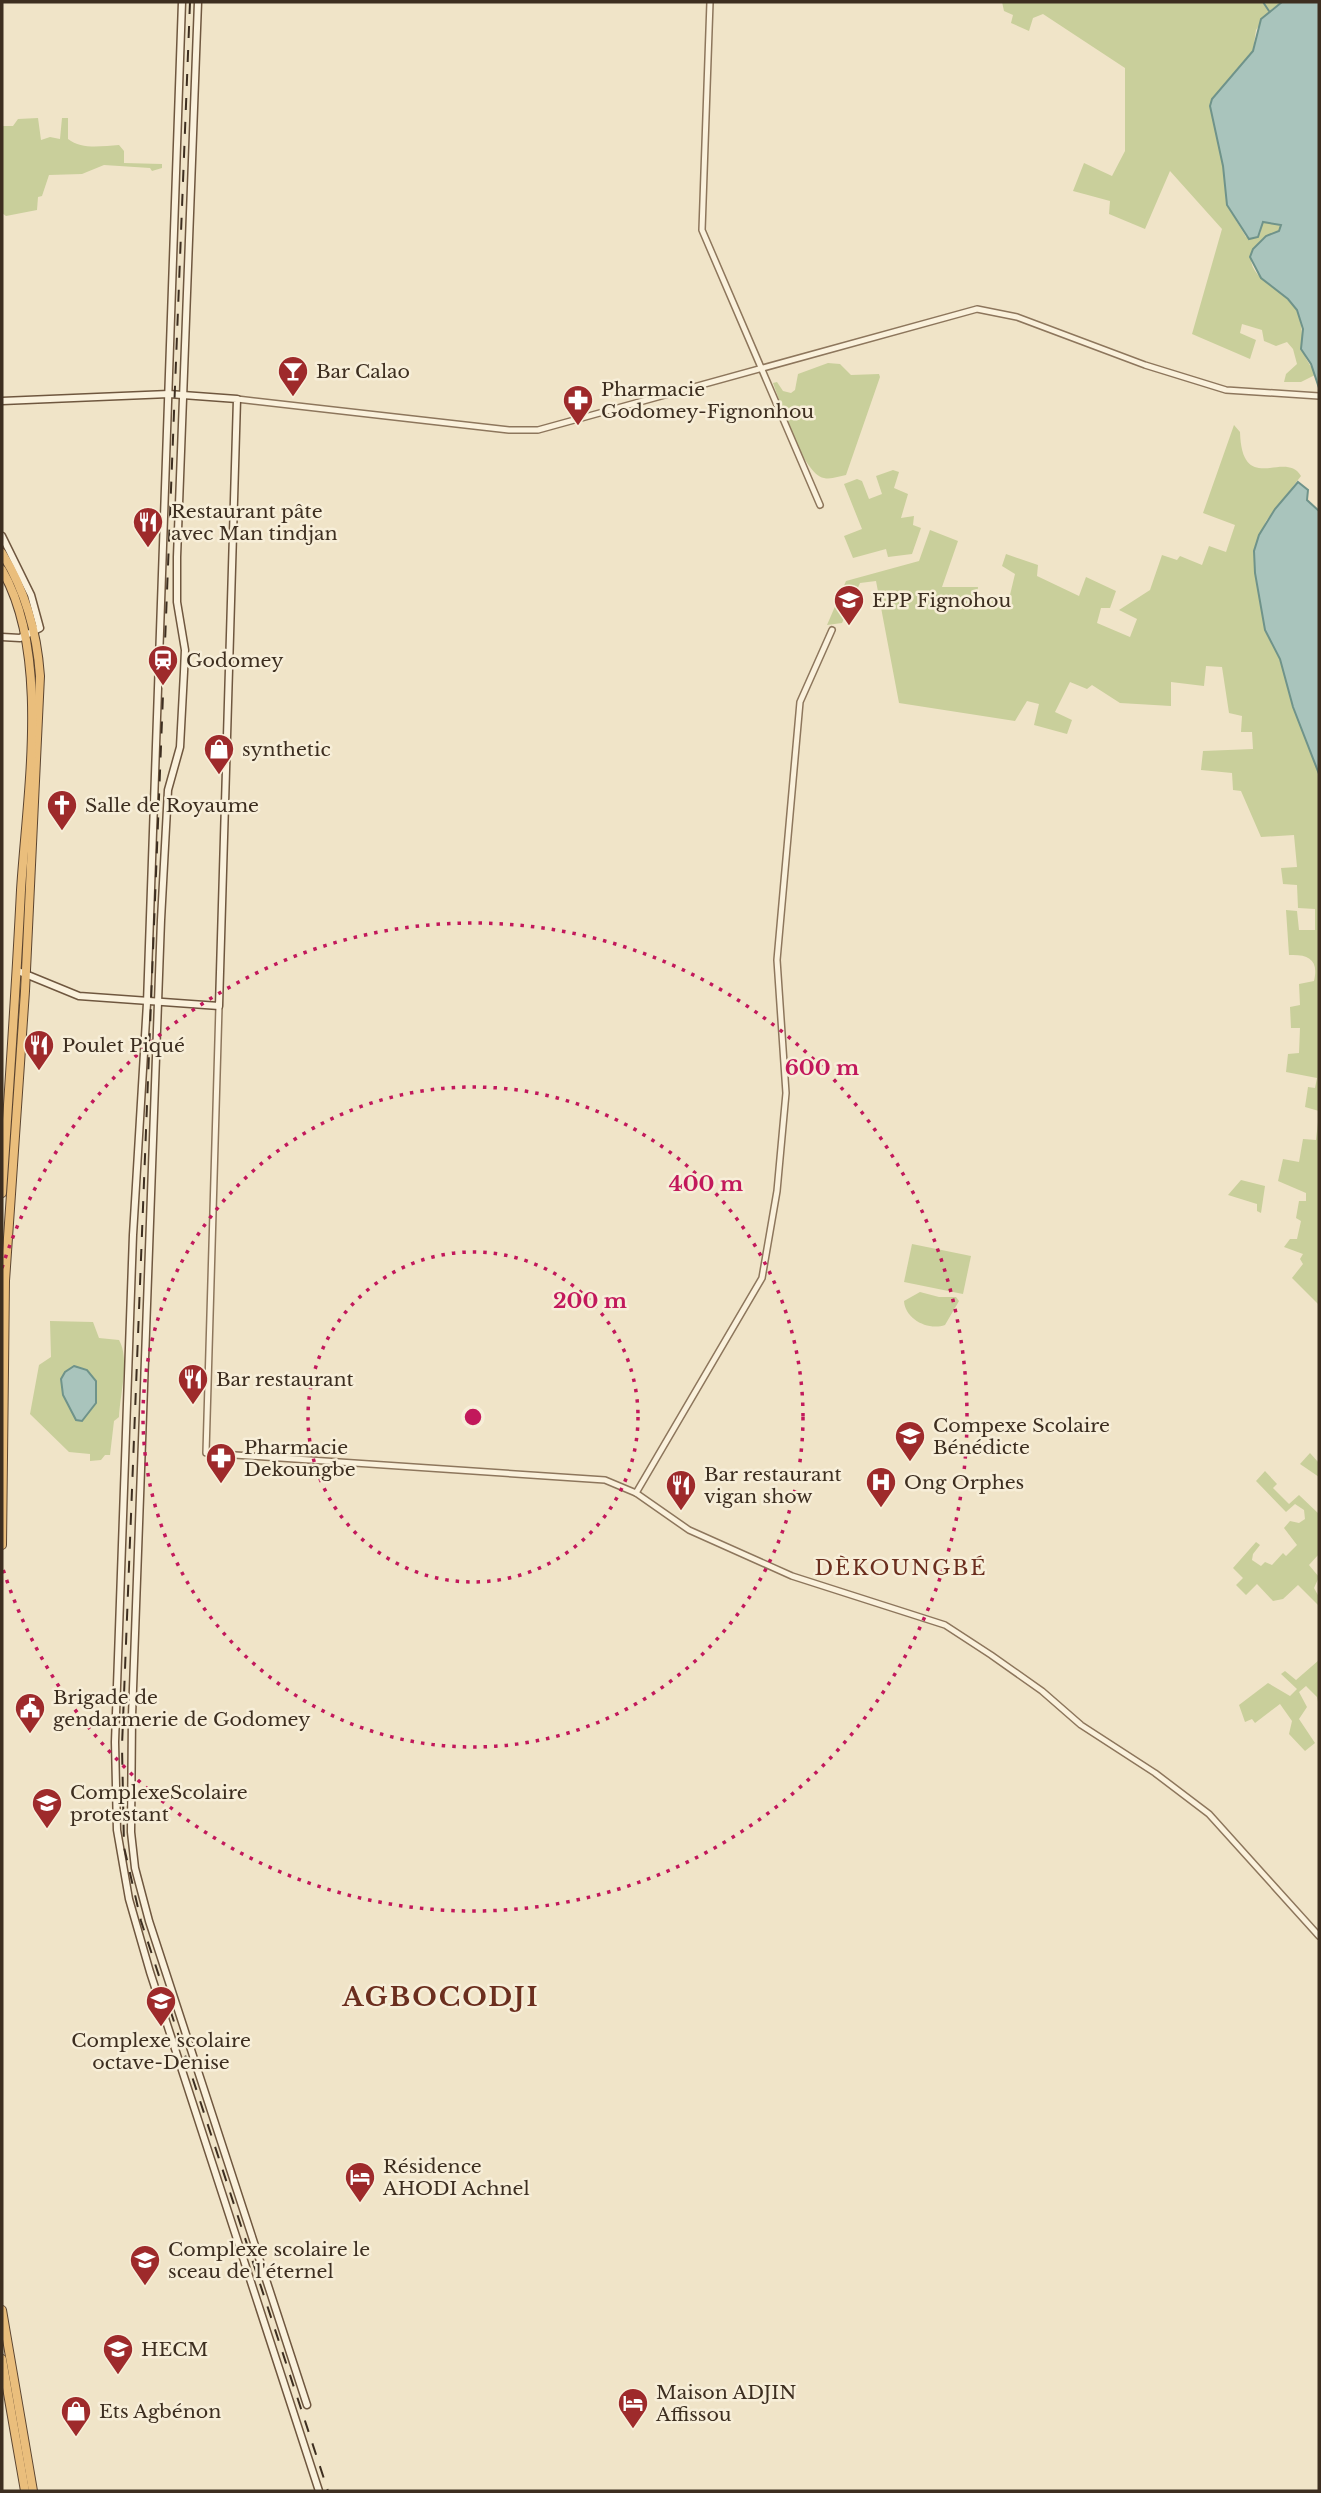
<svg xmlns="http://www.w3.org/2000/svg" width="1321" height="2493" font-family="'Libre Baskerville',serif">
  <style>
    .green { fill: #c9cf9b; fill-rule: evenodd }
    .water { fill: #a9c4bc; stroke: #6f938a; stroke-width: 2 }
    .lines { fill: none; stroke-linecap: round; stroke-linejoin: round }
    .stream { stroke: #6f938a; stroke-width: 2 }
    .tertiary-casing { stroke: #8d765c; stroke-width: 8 }
    .secondary-casing { stroke: #6f573f; stroke-width: 9 }
    .trunk-casing { stroke: #5b4430; stroke-width: 10 }
    .tertiary { stroke: #faf1dc; stroke-width: 5 }
    .secondary { stroke: #faf1dc; stroke-width: 6 }
    .trunk { stroke: #eabe7c; stroke-width: 8 }
    .rail { stroke: #3d2e20; stroke-width: 2; stroke-dasharray: 12 12; stroke-linecap: butt }
    .ring { fill: none; stroke: #c2185b; stroke-width: 3.5; stroke-dasharray: 3.5 7 }
    .labels { text-anchor: middle; stroke-width: 5; stroke-linejoin: round; paint-order: stroke }
    .poi-label { font-size: 19px; fill: #3d2e20; stroke: #f7eed8; text-anchor: start }
    .neighbourhood-label { font-size: 21px; letter-spacing: 2px; fill: #6b2e1e; stroke: #f7eed8 }
    .district-label { font-size: 26px; font-weight: bold; letter-spacing: 2px; fill: #6b2e1e; stroke: #f7eed8 }
    .centre { fill: #c2185b; stroke: #f7eed8; stroke-width: 3.5 }
    .ring-label { font-size: 21px; text-anchor: middle; font-weight: bold; fill: #c2185b; stroke: #f7eed8; stroke-width: 5; stroke-linejoin: round; paint-order: stroke }
  </style>
  <rect width="100%" height="100%" fill="#f0e4c8"/>
  <g class="green">
    <path d="M1002 2H1282L1269 11 1256 30 1253 51 1212 99 1210 106 1223 166 1227 205 1246 237 1253 239 1260 234 1263 222 1281 225 1279 231 1262 239 1253 249C1242 276 1279 287 1292 303 1305 319 1300 338 1305 356 1307 362 1313 368 1315 375L1301 382H1284L1286 374 1297 364 1293 349 1287 342 1276 346 1264 341 1262 330 1242 324 1240 333 1256 340 1250 359 1192 334 1222 229 1170 171 1145 229 1109 214 1110 201 1073 191 1084 163 1112 176 1125 151V68L1043 14 1033 18 1029 31 1011 23 1013 15 1004 11Z"/>
    <path d="M38 118 41 140 50 137 60 139 62 118H68V139C82 150 102 146 119 145L124 151V163L162 164V168L152 171 150 168 104 165 82 174 49 175 42 196 38 197 37 210 6 216 2 213V126H13L18 119Z"/>
    <path d="M828 363 840 364 851 375 879 374 880 377 846 475C839 476 831 480 824 478 803 474 781 404 773 383L777 382 783 391 791 393 795 390 798 374Z"/>
    <path d="M1234 425 1240 432C1242 497 1285 449 1301 476L1266 521 1254 551 1265 629 1280 659 1293 707 1319 774V1111L1305 1107 1308 1087 1315 1088 1317 1078 1286 1072 1288 1054 1299 1053 1300 1028H1291L1290 1007 1300 1005 1299 984 1314 981C1319 960 1309 954 1289 955L1286 910 1297 911 1299 930H1315V909L1298 908 1297 885 1283 884 1281 868 1297 867 1294 835 1261 837 1241 791 1233 790 1232 773 1201 770 1203 751 1253 749 1252 732H1241L1242 716 1229 713 1222 667 1206 666 1204 686 1171 682V706L1120 703 1092 685 1087 689 1070 682 1055 712 1072 720 1067 734 1034 725 1039 704 1027 701 1015 721 899 703 876 581 860 583 842 623 827 625 846 581 919 561 930 530 958 541 942 587H978L976 604H990L994 596 1009 599 1015 574 1002 566 1006 554 1038 565 1037 576 1079 596 1086 577 1116 591 1110 608H1101L1097 623 1130 637 1137 619 1119 610 1150 590 1162 555 1177 560 1180 556 1202 565 1209 546 1226 552 1235 525 1203 513Z"/>
    <polygon points="893,470 899,472 894,488 908,494 901,518 914,516 913,525 921,528 912,554 888,557 886,549 853,558 844,536 862,529 844,484 857,479 862,481 869,499 882,494 876,476"/>
    <polygon points="1319,1113 1319,1305 1292,1278 1303,1264 1300,1259 1303,1254 1284,1247 1290,1239 1297,1239 1301,1221 1296,1218 1299,1201 1306,1201 1306,1193 1278,1181 1283,1159 1299,1162 1303,1139 1316,1140"/>
    <polygon points="1241,1180 1265,1186 1261,1213 1257,1211 1257,1204 1228,1195"/>
    <polygon points="912,1244 971,1256 963,1294 904,1282"/>
    <path d="M920 1292 939 1297H956L959 1301 945 1325C928 1331 905 1319 904 1301Z"/>
    <path d="M50 1321 93 1322 99 1338 119 1340C130 1359 120 1395 119 1417L114 1421 110 1455H105L101 1460 90 1461V1454L69 1452 30 1414 39 1365 51 1357ZM74 1366 96 1381V1403L82 1421 76 1420 63 1395 61 1379 65 1372Z"/>
    <polygon points="1310,1453 1319,1463 1319,1477 1300,1464"/>
    <polygon points="1265,1471 1277,1484 1273,1488 1289,1504 1299,1495 1319,1514 1319,1554 1309,1565 1319,1577 1314,1588 1319,1597 1318,1605 1298,1585 1283,1599 1273,1601 1257,1584 1246,1595 1236,1585 1243,1578 1233,1568 1256,1542 1260,1545 1253,1554 1252,1560 1261,1566 1265,1562 1272,1565 1283,1553 1286,1556 1297,1545 1284,1528 1290,1521 1299,1523 1305,1519 1304,1510 1295,1504 1286,1512 1256,1481"/>
    <polygon points="1319,1660 1319,1707 1317,1697 1306,1686 1299,1692 1307,1707 1299,1719 1315,1743 1305,1751 1289,1734 1292,1721 1280,1704 1255,1723 1252,1719 1245,1722 1239,1705 1268,1683 1290,1696 1297,1689 1281,1674 1285,1671 1296,1680"/>
  </g>
  <g class="water">
    <polygon points="1282,2 1319,2 1319,388 1311,364 1301,349 1303,329 1297,310 1288,299 1261,278 1250,257 1253,249 1266,236 1279,231 1281,225 1263,222 1258,237 1249,239 1227,205 1223,166 1210,106 1212,99 1253,51 1261,19"/>
    <polygon points="1298,482 1308,490 1307,500 1319,511 1319,774 1293,707 1280,659 1265,630 1255,573 1254,551 1259,535 1275,509"/>
    <polygon points="74,1366 87,1370 96,1381 96,1403 82,1421 76,1420 63,1395 61,1379 65,1372"/>
  </g>
  <g class="lines">
    <polyline class="stream" points="1263,2 1269,11"/>
    <g class="tertiary-casing">
      <g id="tertiary">
        <polyline points="710,2 702,230 820,505"/>
        <polyline points="237,399 509,430 538,430 977,309 1017,317 1145,365 1226,390 1319,396"/>
        <polyline points="219,1006 206,1453 605,1480 636,1493 689,1530 792,1576 945,1625 991,1655 1042,1691 1081,1725 1155,1773 1209,1814 1319,1936"/>
        <polyline points="636,1493 762,1278 777,1191 786,1093 777,960 800,702 832,630"/>
      </g>
    </g>
    <g class="secondary-casing">
      <g id="secondary">
        <polyline points="182,2 147,1003 133,1235 115,1742 117,1830 129,1899 150,1972 319,2491"/>
        <polyline points="198,2 177,557 177,602 185,650 184,672 180,747 168,790 161,920 132,1716 131,1832 135,1868 149,1921 307,2405"/>
        <polyline points="2,401 169,394 237,399 219,1006 79,996 18,971"/>
        <polyline points="2,536 31,595 40,628 20,638 2,637"/>
      </g>
    </g>
    <g class="trunk-casing">
      <g id="trunk">
        <path d="M2 553C25 590 37 633 40 676L25 991 5 1281 2 1545"/>
        <path d="M2 570C51 654 27 795 21 890 16 991 9 1092 2 1193"/>
        <polyline points="2,2310 33,2491"/>
        <polyline points="2,2359 25,2491"/>
      </g>
    </g>
    <use href="#tertiary" class="tertiary"/>
    <use href="#secondary" class="secondary"/>
    <use href="#trunk" class="trunk"/>
    <polyline class="rail" points="190,2 122,1746 124,1847 141,1921 328,2491"/>
  </g>
  <g class="ring">
    <circle cx="473" cy="1417" r="165"/>
    <circle cx="473" cy="1417" r="330"/>
    <path d="M2 1268A494 494 0 1 1 2 1566"/>
  </g>
  <defs>
    <g id="bar-pin" transform="scale(1.575)"><path d="M0 17L-7.5 6A9.5 9.5 0 1 1 7.5 6Z" fill="#9e2a2b" stroke="#f7eed8"/><path d="M-6-5H6L.8 .8V4.5H3.5V6h-7V4.5H-.8V.8Z" fill="#fff"/></g>
    <g id="pharmacy-pin" transform="scale(1.575)"><path d="M0 17L-7.5 6A9.5 9.5 0 1 1 7.5 6Z" fill="#9e2a2b" stroke="#f7eed8"/><path d="M-2-6h4v4h4v4h-4v4h-4v-4h-4v-4h4Z" fill="#fff"/></g>
    <g id="restaurant-pin" transform="scale(1.575)"><path d="M0 17L-7.5 6A9.5 9.5 0 1 1 7.5 6Z" fill="#9e2a2b" stroke="#f7eed8"/><path d="M-5-6h1v4h1v-4h1v4h1v-4h1v5L-1.5 .5V6h-2V.5L-5-1ZM5-6V6H3V1.5H1.5Q1.5-4 5-6Z" fill="#fff"/></g>
    <g id="school-pin" transform="scale(1.575)"><path d="M0 17L-7.5 6A9.5 9.5 0 1 1 7.5 6Z" fill="#9e2a2b" stroke="#f7eed8"/><path d="M0-5L7-2L0 1L-7-2ZM-4 1L0 2.5L4 1V4Q0 6-4 4Z" fill="#fff"/></g>
    <g id="station-pin" transform="scale(1.575)"><path d="M0 17L-7.5 6A9.5 9.5 0 1 1 7.5 6Z" fill="#9e2a2b" stroke="#f7eed8"/><path d="M-3-6H3Q5-6 5-4V2Q5 4 3 4L4.5 6H3L1.5 4h-3L-3 6H-4.5L-3 4Q-5 4-5 2V-4Q-5-6-3-6ZM-3.5-4v3h7v-3ZM-3.5 1v1.5H-2V1ZM2 1v1.5H3.5V1Z" fill="#fff"/></g>
    <g id="shop-pin" transform="scale(1.575)"><path d="M0 17L-7.5 6A9.5 9.5 0 1 1 7.5 6Z" fill="#9e2a2b" stroke="#f7eed8"/><path d="M-5-2.5h2.3a2.7 3.5 0 0 1 5.4 0H5L5.5 6h-11ZM-1.5-2.5h3a1.5 2.3 0 0 0-3 0Z" fill="#fff"/></g>
    <g id="church-pin" transform="scale(1.575)"><path d="M0 17L-7.5 6A9.5 9.5 0 1 1 7.5 6Z" fill="#9e2a2b" stroke="#f7eed8"/><path d="M-1.2-6h2.4v3.5h3.3v2.4h-3.3V6h-2.4V-.1h-3.3v-2.4h3.3Z" fill="#fff"/></g>
    <g id="hospital-pin" transform="scale(1.575)"><path d="M0 17L-7.5 6A9.5 9.5 0 1 1 7.5 6Z" fill="#9e2a2b" stroke="#f7eed8"/><path d="M-5-5h3v3.5h4V-5h3V5h-3V1.5h-4V5h-3Z" fill="#fff"/></g>
    <g id="civic-pin" transform="scale(1.575)"><path d="M0 17L-7.5 6A9.5 9.5 0 1 1 7.5 6Z" fill="#9e2a2b" stroke="#f7eed8"/><path d="M-.6-6.5H3V-4.5H.6V-3L4-1V1h2V6H-6V1h2V-1L-.6-3ZM-1.2 2.5V6h2.4V2.5Z" fill="#fff"/></g>
    <g id="hotel-pin" transform="scale(1.575)"><path d="M0 17L-7.5 6A9.5 9.5 0 1 1 7.5 6Z" fill="#9e2a2b" stroke="#f7eed8"/><path d="M-6-4.5h1.5V1H6V5H4.5V3h-9V5H-6ZM-4 0a1.8 1.8 0 1 1 3.6 0ZM.5 0V-2.5h3Q6-2.5 6 0Z" fill="#fff"/></g>
    <g id="university-pin" transform="scale(1.575)"><path d="M0 17L-7.5 6A9.5 9.5 0 1 1 7.5 6Z" fill="#9e2a2b" stroke="#f7eed8"/><path d="M0-5L7-2L0 1L-7-2ZM-4 1L0 2.5L4 1V4Q0 6-4 4Z" fill="#fff"/></g>
  </defs>
  <g fill-rule="evenodd">
    <use href="#bar-pin" x="293" y="371"/>
    <use href="#pharmacy-pin" x="578" y="400"/>
    <use href="#restaurant-pin" x="148" y="522"/>
    <use href="#school-pin" x="849" y="600"/>
    <use href="#station-pin" x="163" y="660"/>
    <use href="#shop-pin" x="219" y="749"/>
    <use href="#church-pin" x="62" y="805"/>
    <use href="#restaurant-pin" x="39" y="1045"/>
    <use href="#restaurant-pin" x="193" y="1379"/>
    <use href="#school-pin" x="910" y="1436"/>
    <use href="#pharmacy-pin" x="221" y="1458"/>
    <use href="#hospital-pin" x="881" y="1482"/>
    <use href="#restaurant-pin" x="681" y="1485"/>
    <use href="#civic-pin" x="30" y="1708"/>
    <use href="#school-pin" x="47" y="1803"/>
    <use href="#school-pin" x="161" y="2001"/>
    <use href="#hotel-pin" x="360" y="2177"/>
    <use href="#school-pin" x="145" y="2260"/>
    <use href="#university-pin" x="118" y="2349"/>
    <use href="#hotel-pin" x="633" y="2403"/>
    <use href="#shop-pin" x="76" y="2411"/>
  </g>
  <g class="labels">
    <g class="poi-label">
      <text x="316" y="378">Bar Calao</text>
      <text x="601" y="396">Pharmacie<tspan x="601" dy="22">Godomey-Fignonhou</tspan></text>
      <text x="171" y="518">Restaurant pâte<tspan x="171" dy="22">avec Man tindjan</tspan></text>
      <text x="872" y="607">EPP Fignohou</text>
      <text x="186" y="667">Godomey</text>
      <text x="242" y="756">synthetic</text>
      <text x="85" y="812">Salle de Royaume</text>
      <text x="62" y="1052">Poulet Piqué</text>
      <text x="216" y="1386">Bar restaurant</text>
      <text x="933" y="1432">Compexe Scolaire<tspan x="933" dy="22">Bénédicte</tspan></text>
      <text x="244" y="1454">Pharmacie<tspan x="244" dy="22">Dekoungbe</tspan></text>
      <text x="704" y="1481">Bar restaurant<tspan x="704" dy="22">vigan show</tspan></text>
      <text x="904" y="1489">Ong Orphes</text>
      <text x="53" y="1704">Brigade de<tspan x="53" dy="22">gendarmerie de Godomey</tspan></text>
      <text x="70" y="1799">ComplexeScolaire<tspan x="70" dy="22">protestant</tspan></text>
      <text x="161" y="2047" text-anchor="middle">Complexe scolaire<tspan x="161" dy="22">octave-Denise</tspan></text>
      <text x="383" y="2173">Résidence<tspan x="383" dy="22">AHODI Achnel</tspan></text>
      <text x="168" y="2256">Complexe scolaire le<tspan x="168" dy="22">sceau de l'éternel</tspan></text>
      <text x="141" y="2356">HECM</text>
      <text x="656" y="2399">Maison ADJIN<tspan x="656" dy="22">Affissou</tspan></text>
      <text x="99" y="2418">Ets Agbénon</text>
    </g>
    <g class="neighbourhood-label">
      <text x="901" y="1575">DÈKOUNGBÉ</text>
    </g>
    <g class="district-label">
      <text x="441" y="2006">AGBOCODJI</text>
    </g>
  </g>
  <circle cx="473" cy="1417" r="10" class="centre"/>
  <g class="ring-label">
    <text x="822" y="1075">600 m</text>
    <text x="706" y="1191">400 m</text>
    <text x="590" y="1308">200 m</text>
  </g>
  <rect width="1321" height="2493" fill="none" stroke="#3d2e20" stroke-width="7"/>
</svg>
